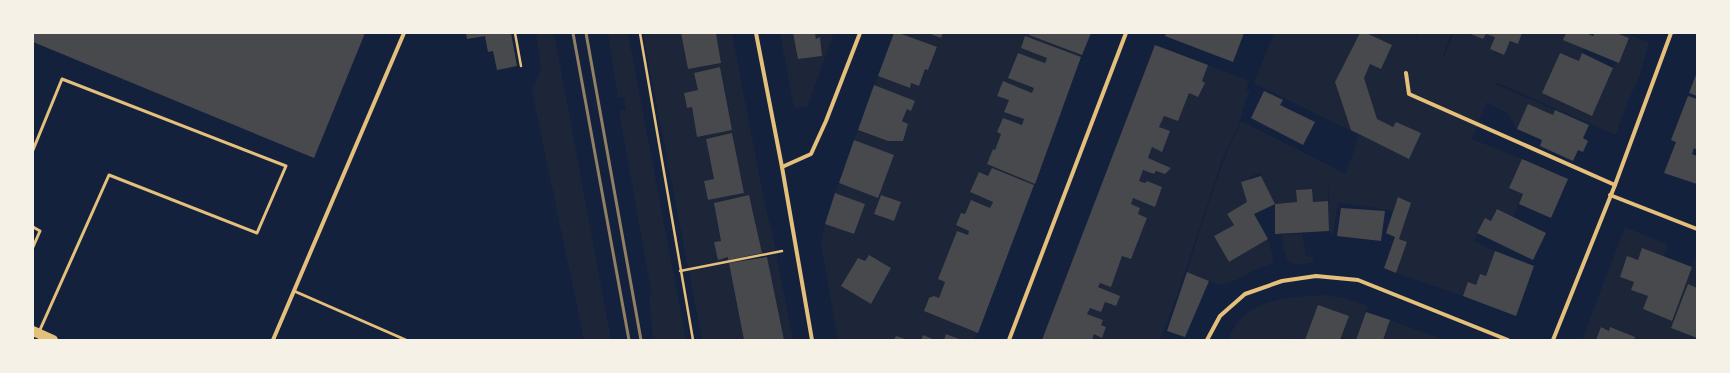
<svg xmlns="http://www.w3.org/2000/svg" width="1730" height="373" font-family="'Alegreya Sans',sans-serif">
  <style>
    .green { fill: #1d2539; fill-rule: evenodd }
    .building { fill: #48494c }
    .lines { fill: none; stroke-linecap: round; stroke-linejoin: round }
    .path { stroke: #e5c07b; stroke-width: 2.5 }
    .service { stroke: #e5c07b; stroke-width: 3 }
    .minor { stroke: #e5c07b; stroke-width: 4 }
    .primary { stroke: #e5c07b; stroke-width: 10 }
    .rail { stroke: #918062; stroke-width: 3 }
  </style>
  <rect width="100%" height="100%" fill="#14213d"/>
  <g class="green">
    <polygon points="532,33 554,33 611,340 584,340 532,91 541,69 536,34"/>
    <polygon points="608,33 628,33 686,340 653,340 649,297 652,296 619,111 626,110 624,97 618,98"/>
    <path d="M643 33H681L688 69 721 63 716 33H732L763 195 776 250 762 253 749 195 714 203 721 241 714 242 718 259 728 257V260L688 268ZM720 67 732 130 697 137 692 107H687L684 93 698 90 694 73ZM732 133 744 193 708 200 704 181 714 179 706 139Z"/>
    <polygon points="780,33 793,33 798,59 822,56 820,38 816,39 815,33 834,33 807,107 794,108"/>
    <path d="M899 33H928L941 38 943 33H1030L1029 35 1082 55 1081 57 1025 36 1021 48 1047 58 1045 63 1018 53 1009 78 1034 88 1032 93 1003 81 998 96 1009 100 1005 112 1024 119 1022 125 1003 118 997 132 1001 134 995 150 993 149 987 164 1035 184 1034 185 992 168 988 176 979 173 970 192 993 202 990 208 971 200 965 214 961 213 956 225 969 231 968 235 957 231 938 279 945 282 939 298 934 296 929 298 924 311 978 333 973 340H962L947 334 944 340H935L923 335 921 340H908L896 336 894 340H838L821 244 825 224 854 234 865 204 835 193 839 183 878 198 894 155 854 140 858 130 888 141H903L908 124 902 121 907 109 874 85 878 76 909 88 911 83 919 86 925 69 928 70 937 48ZM881 195 901 202 894 221 874 214ZM869 255 891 268 871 304 841 286 858 258 865 261Z"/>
    <path d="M1274 33H1417L1414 44 1418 33H1452L1442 57 1443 58 1454 33H1468L1483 39 1487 34 1495 37 1490 49 1503 55 1510 41 1522 33H1566L1584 48 1579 61 1560 53 1542 93 1592 116 1616 62 1619 63 1629 39 1616 33H1625L1649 42 1640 75 1627 103 1616 135 1498 83 1495 84 1555 110 1553 115 1528 104 1517 129 1508 114 1487 102 1472 139 1522 159 1509 188 1523 194 1513 217 1498 209 1491 221 1485 218 1474 241 1495 251 1486 276 1480 274 1476 285 1463 296 1396 273 1407 243 1399 238 1411 203 1398 198 1393 211 1364 206 1338 203 1333 235 1329 231V183L1328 201 1313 202 1311 189 1296 190 1297 202 1275 204 1260 173 1249 177 1250 179 1241 182 1247 202 1227 214 1234 225 1214 236 1229 262 1268 239 1272 252 1273 261 1269 265 1259 268 1236 280 1221 285 1187 272C1203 221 1218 169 1241 121L1346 174 1359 135 1254 83Z"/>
    <polygon points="1208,65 1249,81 1246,90 1250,92 1246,99 1240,121 1221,163 1178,293 1160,340 1092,340 1094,334 1102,338 1106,327 1101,325 1102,319 1087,314 1090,308 1101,312 1105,302 1115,306 1120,296 1098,287 1100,283 1116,271 1122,256 1131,259 1147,218 1138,214 1140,208 1131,204 1133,198 1155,206 1162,187 1147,181 1145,183 1139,181 1143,170 1154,174 1156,171 1165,174 1171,168 1148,158 1152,147 1162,151 1170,132 1159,127 1164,116 1178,121 1189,93 1198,97 1205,83 1202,81"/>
    <polygon points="1625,227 1668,245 1663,257 1642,249 1638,260 1627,257 1620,277 1634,282 1631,290 1648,296 1643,309 1672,321 1696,256 1697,257 1697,288 1688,284 1671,328 1697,338 1697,340 1634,340 1601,327 1596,340 1582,340"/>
    <path d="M1302 234 1306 256 1314 257 1311 263C1306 263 1299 265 1294 264 1283 261 1283 244 1282 235Z"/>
    <polygon points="776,255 793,340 784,340 767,257"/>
    <polygon points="729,263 744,340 702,340 689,271"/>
    <path d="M1325 295 1347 299 1368 306 1356 340 1340 338 1228 340C1244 297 1287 298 1325 295Z"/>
    <polygon points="1390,320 1444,340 1383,340"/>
  </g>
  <g class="building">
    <polygon points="33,33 365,33 314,158 33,42"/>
    <polygon points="466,33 511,33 517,66 497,70 493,51 488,52 485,36 467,39"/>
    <polygon points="681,33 716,33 721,63 688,69"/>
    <polygon points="793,33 815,33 816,39 820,37 822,56 798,59"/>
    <polygon points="894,33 899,33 937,47 928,70 925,69 919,86 911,83 910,88 878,76"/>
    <polygon points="928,33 943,33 941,38"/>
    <polygon points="1030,33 1091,33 1082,55 1029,35"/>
    <polygon points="1166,33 1244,33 1233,62 1165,36"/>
    <polygon points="1360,33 1366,33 1392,45 1381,69 1370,64 1364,78 1377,119 1393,127 1396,122 1421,133 1409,159 1351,130 1335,82"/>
    <polygon points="1468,33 1522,33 1518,44 1510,41 1504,55 1490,49 1495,37 1486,34 1483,39"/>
    <polygon points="1566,33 1586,33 1593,36 1595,33 1616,33 1629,38 1619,63 1563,40"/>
    <polygon points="1025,36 1081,57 1035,184 987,164 993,149 995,150 1001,134 997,132 1003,118 1022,125 1024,119 1004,112 1009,100 997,96 1003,81 1032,93 1034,88 1008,78 1018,53 1045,63 1047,58 1021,48"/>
    <polygon points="1155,45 1208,65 1202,81 1205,83 1198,97 1189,93 1178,121 1164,116 1159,127 1170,131 1162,152 1152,147 1148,158 1171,168 1165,174 1156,171 1154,174 1143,170 1139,181 1145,183 1147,181 1162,187 1155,207 1133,198 1131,204 1140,208 1138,214 1147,218 1131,259 1122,256 1111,287 1100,283 1098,287 1120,296 1116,306 1105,302 1101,312 1090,308 1087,314 1103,320 1101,325 1106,327 1102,338 1094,334 1092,340 1042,340"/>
    <polygon points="1560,53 1579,61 1582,53 1613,68 1592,116 1542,93"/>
    <polygon points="720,67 732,130 697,137 692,107 687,108 684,93 698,90 694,73"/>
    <polygon points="1697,72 1697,96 1689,93"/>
    <polygon points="874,85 915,101 911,111 907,109 902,121 908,124 903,141 888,141 858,130"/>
    <polygon points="1264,91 1283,100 1280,105 1315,122 1303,145 1251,118"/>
    <polygon points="1688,96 1697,99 1697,150 1694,148 1692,154 1697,156 1697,184 1664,173 1676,142 1671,140"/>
    <polygon points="1528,104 1553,115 1555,110 1589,125 1583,138 1588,141 1583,152 1578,150 1573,161 1540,146 1542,140 1517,129"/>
    <polygon points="732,133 744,193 708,200 704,181 714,179 706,139"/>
    <polygon points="854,140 894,155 878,198 839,183"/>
    <polygon points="1522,159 1568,179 1551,218 1519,204 1523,194 1509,188"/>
    <polygon points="992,168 1034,185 978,333 924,311 929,298 934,296 939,298 945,282 938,279 957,231 968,235 969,231 956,225 961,213 965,214 971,200 990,208 993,202 970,192 979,172 988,176"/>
    <polygon points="1261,176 1275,204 1254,214 1268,239 1229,262 1214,236 1234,225 1227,214 1247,202 1241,182"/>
    <polygon points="1312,189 1313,202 1328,201 1329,231 1275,234 1275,204 1297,202 1296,190"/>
    <polygon points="835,193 865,204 854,234 825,224"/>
    <polygon points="749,195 762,253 728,260 728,257 718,260 714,242 721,241 714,203"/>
    <polygon points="881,195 901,202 894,221 874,214"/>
    <polygon points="1398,197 1411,203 1399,239 1407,242 1396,273 1384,268 1395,237 1386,233"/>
    <polygon points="1341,208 1385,211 1381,241 1337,236"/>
    <polygon points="1497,209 1546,233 1533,260 1477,233 1485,218 1491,221"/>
    <polygon points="1642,248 1692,267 1672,321 1643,309 1648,296 1631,290 1634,282 1620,277 1627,256 1638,260"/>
    <polygon points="1495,251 1534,266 1516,316 1463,296 1468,282 1476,285 1480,274 1486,276"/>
    <polygon points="869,255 891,268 871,304 841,286 858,258 865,261"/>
    <polygon points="767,257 784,340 744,340 729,263"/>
    <polygon points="1187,272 1209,281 1185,337 1167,331"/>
    <polygon points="1688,284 1697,288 1697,338 1671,328"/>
    <polygon points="1318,305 1349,316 1340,340 1305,340"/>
    <polygon points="1366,312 1390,320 1383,340 1356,340"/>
    <polygon points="1601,327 1609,331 1610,327 1635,337 1634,340 1596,340"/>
    <polygon points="946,334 962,340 944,340"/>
    <polygon points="923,335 935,340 921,340"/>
    <polygon points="896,336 908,340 894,340"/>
  </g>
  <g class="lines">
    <g class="path">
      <polyline points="515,33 521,66"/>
      <polyline points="640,33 693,340"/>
      <polyline points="680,271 782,251"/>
    </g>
    <g class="service">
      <polyline points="33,150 62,79 286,166 257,233 109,175 39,332"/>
      <polyline points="33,227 40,231 33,247"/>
      <polyline points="294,291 406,340"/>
    </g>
    <g class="minor">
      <polyline points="756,33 782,167 812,340"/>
      <polyline points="1406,73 1409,94 1615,185"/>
      <polyline points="782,167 811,154 826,121 860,33"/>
      <polyline points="1610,195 1697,229"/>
      <polyline points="273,340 404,33"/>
      <polyline points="1009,340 1126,33"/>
      <polyline points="1207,340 1220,316 1245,294 1282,281 1316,276 1358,280 1508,340"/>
      <polyline points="1553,340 1615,185 1671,33"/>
    </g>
    <polyline class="primary" points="33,331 53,340"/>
    <g class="rail">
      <polyline points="573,33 629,340"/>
      <polyline points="586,33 641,340"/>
    </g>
  </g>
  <rect width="1730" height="373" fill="none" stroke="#f6f1e7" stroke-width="68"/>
</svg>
